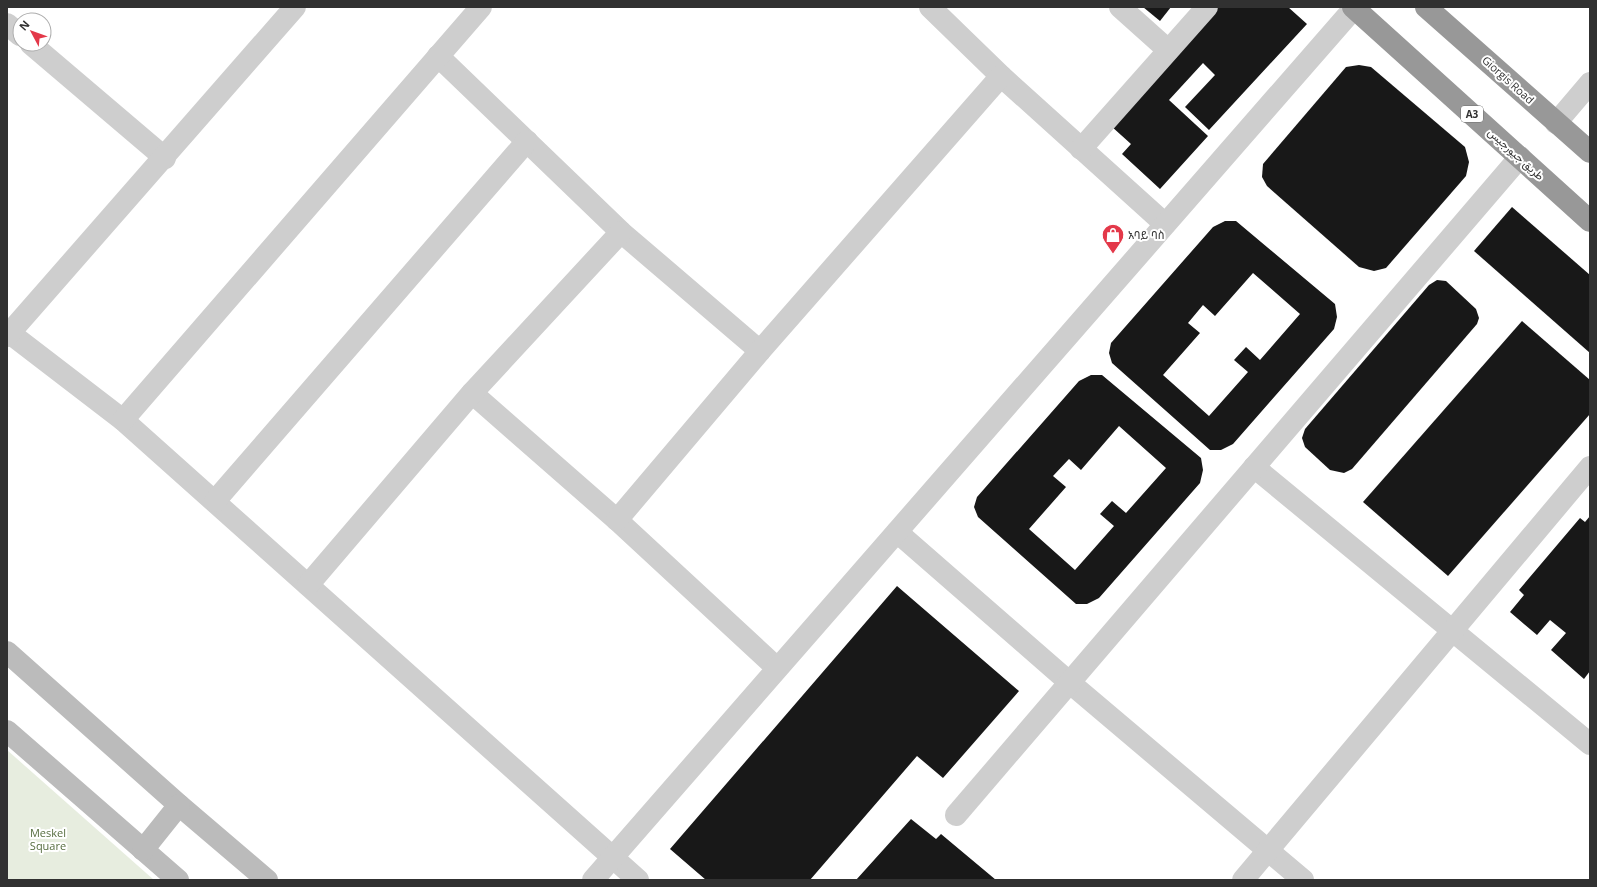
<svg xmlns="http://www.w3.org/2000/svg" width="1597" height="887" font-family="'Open Sans',Vazirmatn,'Noto Sans Ethiopic',sans-serif">
  <style>
    .green { fill: #e7eddf }
    .building { fill: #181818; fill-rule: evenodd }
    .lines { fill: none; stroke-linecap: round; stroke-linejoin: round }
    .street { stroke: #cecece; stroke-width: 22 }
    .secondary { stroke: #bbb; stroke-width: 22 }
    .highway { stroke: #989898; stroke-width: 22 }
    .labels { text-anchor: middle; stroke-width: 4; stroke-linejoin: round; paint-order: stroke }
    .shield { fill: #fff; stroke: #6f6f6f; stroke-width: 1 }
    .shield-label { font-size: 10px; font-weight: bold; fill: #313131 }
    .street-label { font-size: 11px; fill: #313131; stroke: #fff }
    .poi-label { font-size: 11px; fill: #313131; stroke: #fff; text-anchor: start }
    .park-label { font-size: 11px; fill: #556c3e; stroke: #fff }
  </style>
  <rect width="100%" height="100%" fill="#fff"/>
  <polygon class="green" points="7,750 154,880 7,880"/>
  <g class="building">
    <polygon points="1143,7 1171,7 1160,21"/>
    <polygon points="1211,7 1288,7 1307,24 1209,130 1185,107 1215,75 1203,63 1169,100 1208,136 1160,189 1122,154 1131,144 1101,117"/>
    <polygon points="1359,65 1371,67 1465,147 1469,162 1466,176 1386,268 1374,271 1359,267 1267,186 1262,177 1263,164 1346,67"/>
    <polygon points="1512,207 1590,275 1590,353 1474,251"/>
    <path d="M1225 221H1236L1335 304 1337 317 1334 329 1233 444 1221 450H1210L1112 363 1109 353 1111 343 1213 227ZM1253 273 1300 314 1260 360 1246 347 1234 360 1248 372 1209 416 1163 375 1200 333 1188 323 1203 305 1215 316Z"/>
    <polygon points="1437,280 1446,281 1476,309 1479,318 1477,324 1352,469 1344,473 1330,470 1305,447 1302,438 1305,429 1429,285"/>
    <polygon points="1522,321 1590,380 1590,414 1448,576 1363,502"/>
    <path d="M1091 375H1102L1201 458 1203 470 1200 483 1099 598 1087 604H1076L978 517 974 507 977 497 1079 381ZM1119 426 1166 468 1126 513 1112 501 1100 514 1114 526 1075 570 1029 529 1066 487 1053 476 1069 459 1081 470Z"/>
    <polygon points="1590,516 1590,671 1584,679 1551,650 1566,633 1550,620 1537,635 1510,612 1524,595 1519,590 1580,518 1585,522"/>
    <polygon points="897,586 1019,691 943,778 917,756 810,880 706,880 670,849"/>
    <polygon points="911,819 936,839 941,834 996,880 856,880"/>
  </g>
  <g class="lines">
    <g class="street">
      <polyline points="930,7 1001,76 1165,224"/>
      <polyline points="1120,7 1168,50"/>
      <polyline points="7,24 20,35"/>
      <polyline points="31,44 165,158"/>
      <polyline points="438,56 621,232 760,351"/>
      <polyline points="1556,123 1590,83"/>
      <polyline points="1081,149 1207,7"/>
      <polyline points="7,331 123,420 638,880"/>
      <polyline points="7,336 295,7"/>
      <polyline points="472,393 617,520 777,668"/>
      <polyline points="123,420 481,7"/>
      <polyline points="1254,467 1590,744"/>
      <polyline points="215,501 527,141"/>
      <polyline points="617,520 760,351 1001,76"/>
      <polyline points="897,532 1069,682 1303,880"/>
      <polyline points="308,585 472,393 621,232"/>
      <polyline points="956,815 1520,157"/>
      <polyline points="593,880 1355,7"/>
      <polyline points="1243,880 1590,467"/>
    </g>
    <g class="secondary">
      <polyline points="7,652 179,805 267,880"/>
      <polyline points="7,731 178,880"/>
      <polyline points="143,850 179,805"/>
    </g>
    <g class="highway">
      <polyline points="1353,7 1590,221"/>
      <polyline points="1426,7 1590,152"/>
    </g>
  </g>
  <defs>
    <g id="shop-pin" transform="scale(1.15)"><path d="M0 17L-7.5 6A9.5 9.5 0 1 1 7.5 6Z" fill="#e33849" stroke="#fff"/><path d="M-5-2.5h2.3a2.7 3.5 0 0 1 5.4 0H5L5.5 6h-11ZM-1.5-2.5h3a1.5 2.3 0 0 0-3 0Z" fill="#fff"/></g>
  </defs>
  <g fill-rule="evenodd">
    <use href="#shop-pin" x="1113" y="235"/>
  </g>
  <g class="labels">
    <rect class="shield" x="1461" y="106" width="22" height="16" rx="3"/>
    <g class="shield-label">
      <text x="1472" y="118">A3</text>
    </g>
    <g class="street-label">
      <text transform="translate(1508 80) rotate(42)" y="4">Giorgis Road</text>
      <text transform="translate(1516 154) rotate(42)" y="4">طريق جيورجيس</text>
    </g>
    <g class="poi-label">
      <text x="1128" y="239">አባይ ባስ</text>
    </g>
    <g class="park-label">
      <text x="48" y="837">Meskel<tspan x="48" dy="13">Square</tspan></text>
    </g>
  </g>
  <rect width="1597" height="887" fill="none" stroke="#313131" stroke-width="16"/>
  <g transform="translate(32 32) rotate(311)"><circle r="19" fill="#ffffff" stroke="#adadad"/>
  <path d="M0-3L7 15L0 10L-7 15Z" fill="#e33849"/>
  <text y="-6" font-size="11" font-weight="bold" text-anchor="middle" fill="#313131">N</text>
  </g>
</svg>
